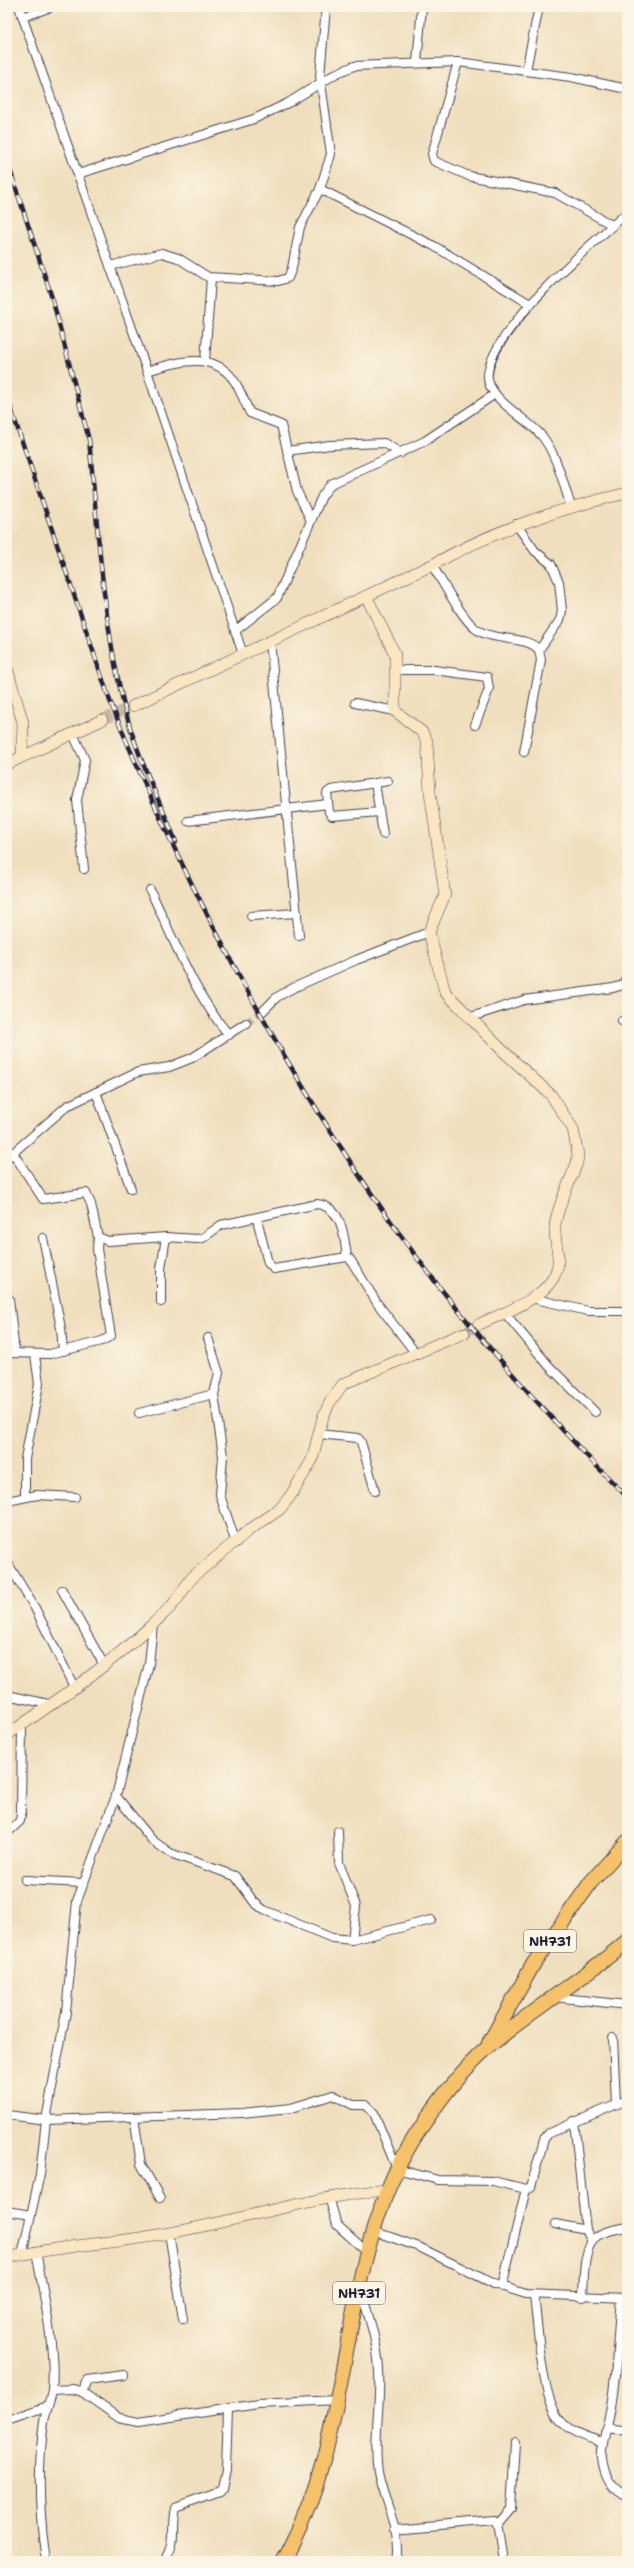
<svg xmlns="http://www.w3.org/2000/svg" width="634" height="2568" font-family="'Shantell Sans',sans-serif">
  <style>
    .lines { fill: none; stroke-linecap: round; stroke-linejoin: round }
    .street-tunnel { stroke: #c7b9a4; stroke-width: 8; stroke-dasharray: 8 4; stroke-linecap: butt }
    .secondary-tunnel { stroke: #c7b9a4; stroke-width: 11; stroke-dasharray: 11 5.5; stroke-linecap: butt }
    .street-casing { stroke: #413e4f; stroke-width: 10 }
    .secondary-casing { stroke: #413e4f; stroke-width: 12 }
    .highway-casing { stroke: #413e4f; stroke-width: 16 }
    .street { stroke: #fff; stroke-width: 8 }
    .secondary { stroke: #fbe6c4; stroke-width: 11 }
    .highway { stroke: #f5c16b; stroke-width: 14 }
    .rail-casing { stroke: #22223b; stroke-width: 4.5 }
    .rail { stroke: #fcf5e5; stroke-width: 3; stroke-dasharray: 9; stroke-linecap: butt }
    .labels { text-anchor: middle; stroke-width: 4; stroke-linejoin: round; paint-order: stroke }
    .shield { fill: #fcf5e5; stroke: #63616e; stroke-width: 1 }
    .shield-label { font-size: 13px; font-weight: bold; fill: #22223b }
  </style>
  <rect width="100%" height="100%" fill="#fcf5e5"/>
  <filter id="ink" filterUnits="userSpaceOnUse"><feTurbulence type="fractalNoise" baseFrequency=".025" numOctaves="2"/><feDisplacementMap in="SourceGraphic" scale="8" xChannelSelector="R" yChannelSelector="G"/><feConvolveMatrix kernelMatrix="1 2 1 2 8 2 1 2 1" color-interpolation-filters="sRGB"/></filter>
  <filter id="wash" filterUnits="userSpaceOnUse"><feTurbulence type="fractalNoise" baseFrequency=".012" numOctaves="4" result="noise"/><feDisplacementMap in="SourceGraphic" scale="16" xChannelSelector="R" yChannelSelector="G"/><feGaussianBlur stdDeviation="0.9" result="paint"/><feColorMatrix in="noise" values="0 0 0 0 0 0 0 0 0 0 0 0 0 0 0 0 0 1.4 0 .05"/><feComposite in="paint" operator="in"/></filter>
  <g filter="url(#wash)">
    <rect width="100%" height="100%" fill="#f0dfbe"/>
  </g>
  <g filter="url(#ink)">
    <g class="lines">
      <polyline class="street-tunnel" points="246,1023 262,1012"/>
      <g class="secondary-tunnel">
        <polyline points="102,720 133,706"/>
        <polyline points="464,1333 478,1325"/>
      </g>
      <g class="street-casing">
        <g id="street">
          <polyline points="19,7 147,371 243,654"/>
          <polyline points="23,17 51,7"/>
          <polyline points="417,62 422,7"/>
          <polyline points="458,62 432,154 434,161 469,176 555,193 612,225"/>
          <polyline points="526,70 539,7"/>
          <polyline points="78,174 254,119 288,103 337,73 354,66 458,62 571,77 627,89"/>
          <polyline points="320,189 434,246 530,304"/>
          <polyline points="110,266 162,253 178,258 208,277 278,281 288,278 292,268 300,227 320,189 331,154 320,76 326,7"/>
          <polyline points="205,361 211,278"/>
          <path d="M147 371C177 362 214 350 235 382 241 392 245 403 250 413L281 425 297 491 311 521"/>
          <polyline points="287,451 330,445 384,443 401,453"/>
          <path d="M571 506C563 484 557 455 542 436 527 419 500 406 490 386 470 346 598 238 627 213"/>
          <polyline points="516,524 535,551 551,564 559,582 562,611 560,620 539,650"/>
          <path d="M432 565C442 581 462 619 476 629 493 642 527 635 539 650L541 660 524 752"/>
          <polyline points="235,631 277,598 322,496 331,484 425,441 495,394"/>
          <polyline points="270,641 299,936"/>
          <polyline points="396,670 434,670 487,677 489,689 475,725"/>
          <polyline points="355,703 395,711"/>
          <polyline points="73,734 85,760 77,800 84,869"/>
          <polyline points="375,783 383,834"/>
          <polyline points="379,812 332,816 329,812 327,793 331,790 388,781"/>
          <polyline points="188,821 328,804"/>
          <path d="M150 890C174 939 193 993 229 1035"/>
          <polyline points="251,916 297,913"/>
          <polyline points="262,1012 277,997 293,988 356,960 429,932"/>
          <polyline points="471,1017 524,1000 613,988 623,985 627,976"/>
          <polyline points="622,1021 627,1020"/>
          <polyline points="96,1092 131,1189"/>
          <path d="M13 1153 43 1199 86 1193 91 1204 98 1237 108 1241 166 1237 197 1239 203 1238 221 1225 317 1204C343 1207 344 1237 347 1257"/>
          <polyline points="7,1158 67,1106 138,1072 169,1067 192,1058 246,1023"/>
          <polyline points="257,1219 268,1263 274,1269 347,1257 350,1259 377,1303 417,1355"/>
          <polyline points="43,1238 61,1328 63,1351"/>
          <polyline points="531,1298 588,1311 627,1311"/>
          <polyline points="9,1299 15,1353"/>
          <polyline points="161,1302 161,1269 166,1237"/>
          <polyline points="504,1312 549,1366 595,1412"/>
          <polyline points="208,1338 219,1373 214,1394 223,1456 220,1495 236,1543"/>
          <polyline points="7,1353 50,1354 102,1341 111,1336 97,1249 98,1237"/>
          <polyline points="139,1413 214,1394"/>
          <polyline points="318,1434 358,1438 361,1442 375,1491"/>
          <polyline points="25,1496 25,1459 39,1384 35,1355"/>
          <polyline points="7,1501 37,1495 75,1497"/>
          <polyline points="7,1562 35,1608 75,1689"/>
          <polyline points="62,1590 104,1665"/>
          <polyline points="7,1695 53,1705"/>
          <polyline points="116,1796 152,1840 170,1853 235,1876 254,1902 264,1910 332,1938 352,1940 431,1920"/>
          <polyline points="338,1831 339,1863 356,1906 352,1940"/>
          <polyline points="7,1833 20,1821 21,1814 22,1725"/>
          <polyline points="25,1880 82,1883"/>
          <polyline points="554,1997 627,2005"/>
          <polyline points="613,2038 616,2104"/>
          <polyline points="7,2115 46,2120 242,2113 291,2108 333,2095 353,2105 366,2105 374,2113 397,2169 438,2180 493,2181 526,2189 531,2187 544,2139 549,2133 627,2100"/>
          <polyline points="134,2117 141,2164 160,2198"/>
          <polyline points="574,2121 586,2230 592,2242"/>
          <polyline points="329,2197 337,2225 367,2252"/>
          <polyline points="7,2211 31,2215"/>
          <polyline points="555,2224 586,2230"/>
          <polyline points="373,2231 419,2247 494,2284 526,2294 627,2298"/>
          <polyline points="169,2233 183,2319"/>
          <path d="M36 2251C43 2292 56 2349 52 2390 51 2401 45 2411 44 2422 37 2470 39 2514 46 2561"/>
          <polyline points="22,2255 40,2174 46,2120 66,2012 77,1901 116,1796 149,1664 153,1624"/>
          <polyline points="502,2287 526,2189"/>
          <path d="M361 2291C369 2317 378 2344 379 2371 381 2405 373 2439 378 2472 382 2502 403 2531 397 2561"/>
          <path d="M534 2295C538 2325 541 2397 560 2420 570 2433 588 2437 602 2442"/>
          <path d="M583 2298C584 2281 582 2247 597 2236 606 2230 618 2229 627 2227"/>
          <path d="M621 2299C617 2336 617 2382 609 2417 607 2431 600 2445 602 2459 604 2476 611 2490 627 2497"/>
          <polyline points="52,2390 73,2389 82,2392 119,2418 138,2422 258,2404 337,2400"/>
          <polyline points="82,2392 87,2380 124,2375"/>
          <polyline points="7,2420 48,2406"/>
          <polyline points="606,2428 627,2431"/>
          <polyline points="498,2524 511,2509 515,2443"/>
          <polyline points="394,2529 494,2520 498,2524 504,2561"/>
          <path d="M165 2561C178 2544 170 2527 175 2508L220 2492 222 2489 226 2469 228 2409"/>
        </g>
      </g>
      <g class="secondary-casing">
        <g id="secondary">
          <path d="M366 596 395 654V711L422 732 427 741 430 792 445 895 429 932 445 992 501 1049 551 1095 573 1129 578 1155 577 1163C570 1181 560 1201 556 1220 552 1233 559 1249 558 1263 555 1297 504 1312 478 1325"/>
          <polyline points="7,668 23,723 22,757"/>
          <path d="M133 706 432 565C494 530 558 509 627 493"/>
          <polyline points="7,764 102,720"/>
          <path d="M7 1735C58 1700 109 1665 154 1623 162 1615 171 1608 177 1599 184 1590 187 1582 195 1575L249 1530 279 1510 291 1495 312 1460 323 1417 330 1402 343 1384 464 1333"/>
          <path d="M7 2258C60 2245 115 2244 169 2233 242 2220 313 2196 387 2190"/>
        </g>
      </g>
      <g class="highway-casing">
        <g id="highway">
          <polyline points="489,2043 534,1963 591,1882 627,1842"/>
          <path d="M283 2561C360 2427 333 2255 422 2126 440 2099 461 2071 486 2049 530 2010 583 1980 627 1941"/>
        </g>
      </g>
      <use href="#street" class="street"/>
      <use href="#secondary" class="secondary"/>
      <use href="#highway" class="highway"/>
      <g class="rail-casing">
        <g id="rail">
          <path d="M7 161 53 301 89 440C99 536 103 635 130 727 142 767 161 804 176 842"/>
          <path d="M7 397 110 701C160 826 220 946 288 1062 338 1146 392 1229 453 1304 508 1371 566 1436 627 1497"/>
        </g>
      </g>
      <use href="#rail" class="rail"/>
    </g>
  </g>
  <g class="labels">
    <g class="shield">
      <rect x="524" y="1930" width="52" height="22" rx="3"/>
      <rect x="333" y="2282" width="52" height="22" rx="3"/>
    </g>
    <g class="shield-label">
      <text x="550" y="1946">NH731</text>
      <text x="359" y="2298">NH731</text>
    </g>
  </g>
  <rect width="634" height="2568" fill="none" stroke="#fcf5e5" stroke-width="24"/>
</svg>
